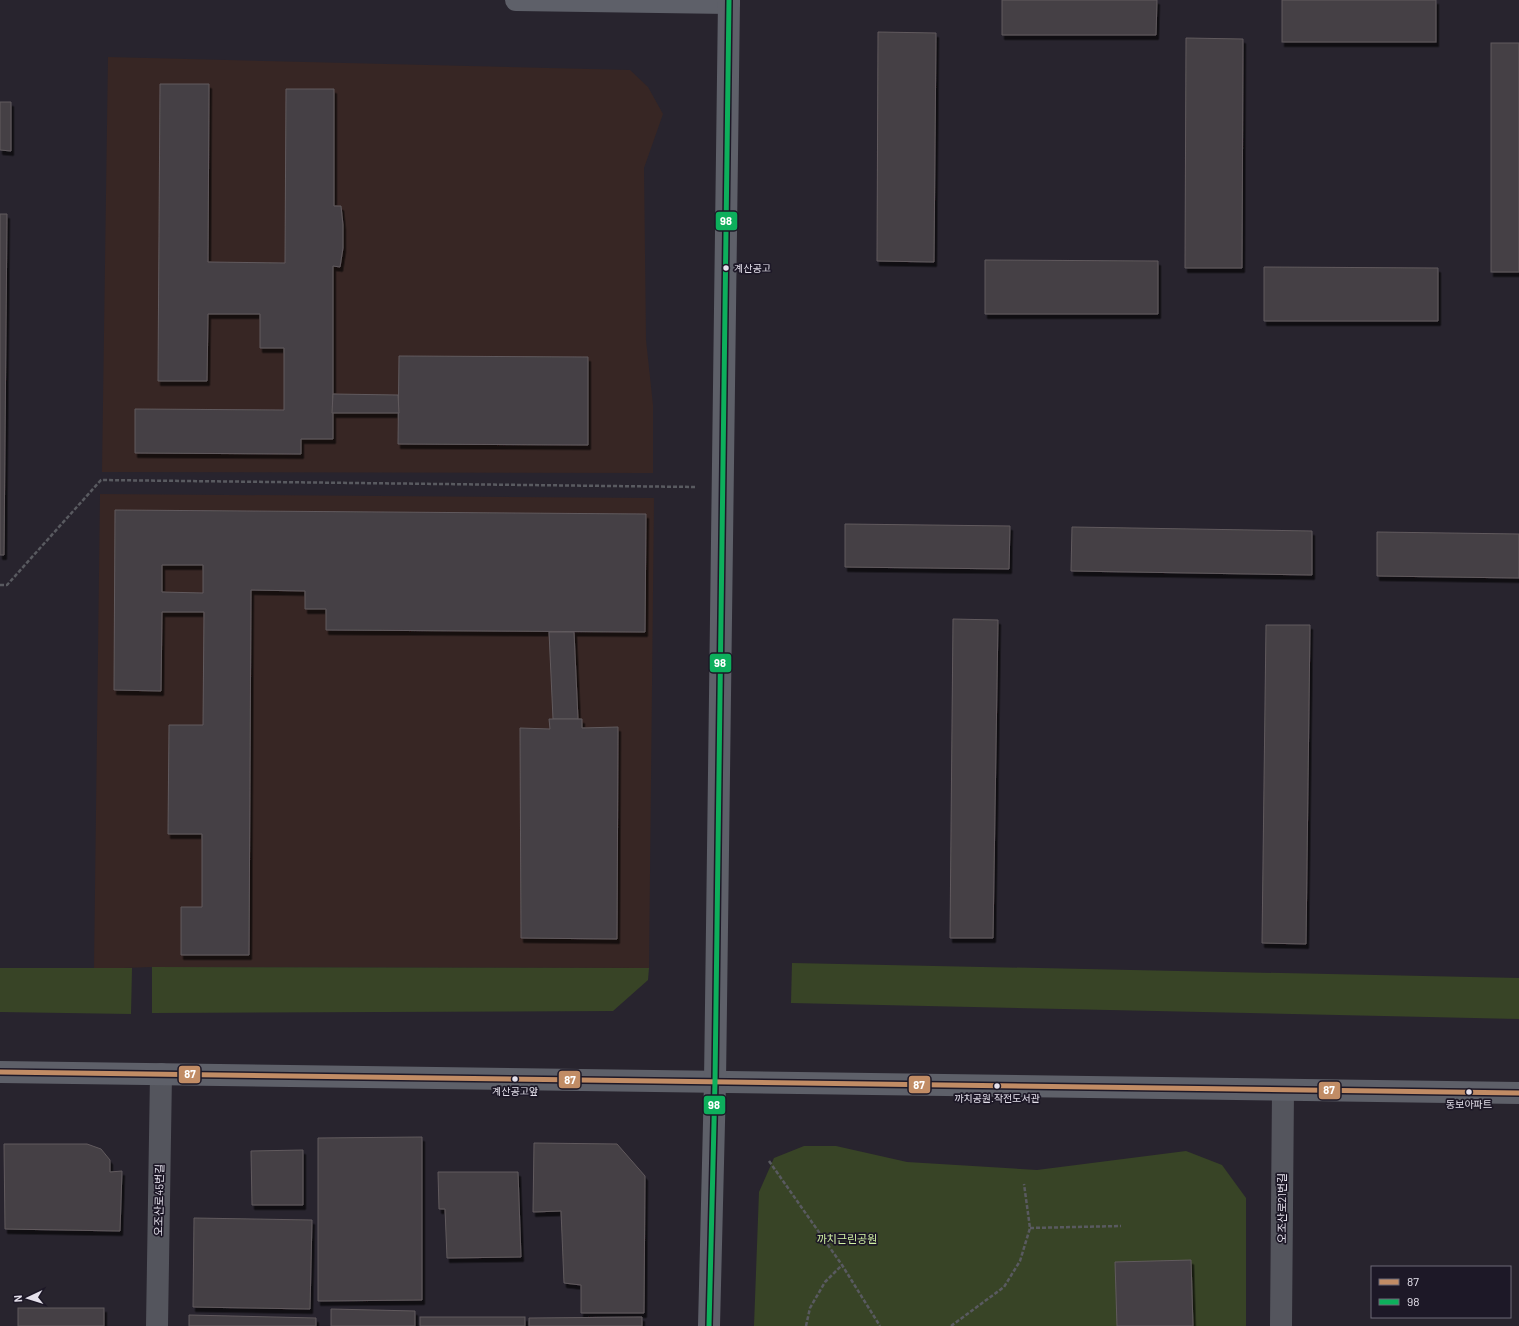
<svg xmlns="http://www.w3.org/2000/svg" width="1519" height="1326" font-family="Barlow,'Noto Sans KR',sans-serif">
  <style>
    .education { fill: #372624 }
    .green { fill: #384426 }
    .building { fill: #454044; stroke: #615a5e; fill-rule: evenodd; filter: url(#shadow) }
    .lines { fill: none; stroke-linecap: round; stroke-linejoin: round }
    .path { stroke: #595a60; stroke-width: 2.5; stroke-dasharray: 4 2; stroke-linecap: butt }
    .street { stroke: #54555d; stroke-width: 22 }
    .secondary { stroke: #5e6069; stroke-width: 22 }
    .bus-1-casing { stroke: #1d1827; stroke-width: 8 }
    .bus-2-casing { stroke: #1d1827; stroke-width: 8 }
    .bus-1 { stroke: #c18c65; stroke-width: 5 }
    .bus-2 { stroke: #0daf5c; stroke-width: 5 }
    .bus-dot { fill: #e5e1ec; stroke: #1d1827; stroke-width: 1.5 }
    .labels { text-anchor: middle; stroke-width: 3.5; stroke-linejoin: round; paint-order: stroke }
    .bus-label { font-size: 10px; fill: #e5e1ec; stroke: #1d1827 }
    .street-label { font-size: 11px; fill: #e5e1ec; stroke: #1d1827 }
    .park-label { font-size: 11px; fill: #d0f0a3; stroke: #1d1827 }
    .line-badge { stroke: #1d1827; stroke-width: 1.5 }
    .badge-label { font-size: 11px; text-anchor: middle; font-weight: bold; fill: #fff }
  </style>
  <defs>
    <filter id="shadow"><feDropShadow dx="2.5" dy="4.5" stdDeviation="0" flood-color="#0009"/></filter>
  </defs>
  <rect width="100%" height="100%" fill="#28242e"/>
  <g class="education">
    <polygon points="108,57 630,70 648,87 663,114 644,168 646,340 653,405 653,473 102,472"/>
    <polygon points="100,494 654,498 649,968 152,967 94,969"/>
  </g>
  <g class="green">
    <polygon points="792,963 1519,978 1519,1019 791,1003"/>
    <polygon points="152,967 649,968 648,980 613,1011 152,1013"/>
    <polygon points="0,968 132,968 131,1014 0,1012"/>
    <polygon points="804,1146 836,1146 907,1162 1037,1170 1186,1151 1222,1165 1246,1198 1246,1326 754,1326 759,1192 774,1158"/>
  </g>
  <g class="building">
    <polygon points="1002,0 1157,0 1156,35 1002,35"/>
    <rect x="1282" y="0" width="154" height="42"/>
    <polygon points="878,32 936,33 934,262 877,261"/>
    <polygon points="1186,38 1243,39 1242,268 1185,268"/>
    <rect x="1491" y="43" width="28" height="229"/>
    <polygon points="160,84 209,84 208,262 285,263 286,89 334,89 334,206 341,206 343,225 343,248 340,267 333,266 333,439 301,439 301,454 135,453 135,409 284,410 284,348 260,348 260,314 208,314 207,381 158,381"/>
    <polygon points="0,102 11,102 11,151 0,150"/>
    <polygon points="0,214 7,214 4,555 0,555"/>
    <polygon points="985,260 1158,261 1158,314 985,314"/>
    <polygon points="1264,267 1438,268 1438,321 1264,321"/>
    <polygon points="399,356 588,357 588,445 398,444"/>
    <polygon points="333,394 398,395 399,413 332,413"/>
    <path d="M115 510 646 514 645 632 326 630V609H305V591L251 590 249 955H181V907H202V834H168L169 725H203L204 612H162L161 691 114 690ZM162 565H203V593L162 592Z"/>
    <polygon points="845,524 1010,526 1009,569 845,567"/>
    <polygon points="1072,527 1312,531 1312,575 1071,571"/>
    <polygon points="1377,532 1519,534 1519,578 1377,576"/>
    <polygon points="953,619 998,620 993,938 950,938"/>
    <polygon points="1266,625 1310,625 1306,944 1262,943"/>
    <polygon points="549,632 574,632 578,719 553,719"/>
    <polygon points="549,719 582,719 582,728 618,727 617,939 521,938 520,728 550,729"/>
    <polygon points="422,1137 422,1300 318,1301 318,1138"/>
    <polygon points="534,1143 617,1144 645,1176 644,1313 581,1313 581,1285 564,1283 561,1211 533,1212"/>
    <polygon points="4,1144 87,1144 101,1149 110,1160 110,1172 122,1171 120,1231 5,1229"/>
    <polygon points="303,1150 303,1205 252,1205 251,1151"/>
    <polygon points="438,1172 518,1172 521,1257 447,1258 445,1209 439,1209"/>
    <polygon points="194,1218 312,1220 310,1309 193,1307"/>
    <polygon points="1191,1260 1193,1326 1117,1326 1115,1262"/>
    <rect x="18" y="1308" width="86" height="18"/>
    <polygon points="331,1309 415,1311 415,1326 331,1326"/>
    <polygon points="189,1315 316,1318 316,1326 189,1326"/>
    <rect x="420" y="1317" width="105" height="9"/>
    <polygon points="642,1317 642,1326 529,1326 529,1318"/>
  </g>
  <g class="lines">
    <g class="path">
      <polyline points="0,585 7,585 101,480 696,487"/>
      <polyline points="769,1161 842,1265 880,1326"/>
      <polyline points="1030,1228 1121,1226"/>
      <polyline points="806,1326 810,1308 825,1282 842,1265"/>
      <polyline points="951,1326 1004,1287 1020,1261 1030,1228 1024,1184"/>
    </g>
    <g class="street">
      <polyline points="157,1326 161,1074"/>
      <polyline points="1281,1326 1283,1090"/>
    </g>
    <g class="secondary">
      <polyline points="516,0 729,3"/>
      <polyline points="0,1072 1519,1093"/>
      <polyline points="709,1326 715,1082 729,0"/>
    </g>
    <g class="bus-1-casing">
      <polyline id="bus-1" points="0,1072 1519,1093"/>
    </g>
    <g class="bus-2-casing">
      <polyline id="bus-2" points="709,1326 715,1082 729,0"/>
    </g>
    <use href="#bus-1" class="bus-1"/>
    <use href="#bus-2" class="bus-2"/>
  </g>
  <g class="bus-dot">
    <circle cx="726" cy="268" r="3.5"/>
    <circle cx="515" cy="1079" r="3.5"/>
    <circle cx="997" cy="1086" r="3.5"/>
    <circle cx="1469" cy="1092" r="3.5"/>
  </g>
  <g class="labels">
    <g class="bus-label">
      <text x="734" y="272" text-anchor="start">계산공고</text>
      <text x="515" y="1095">계산공고앞</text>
      <text x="997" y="1102">까치공원.작전도서관</text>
      <text x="1469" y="1108">동보아파트</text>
    </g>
    <g class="street-label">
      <text transform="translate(159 1200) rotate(-89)" y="4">오조산로45번길</text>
      <text transform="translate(1282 1208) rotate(-90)" y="4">오조산로21번길</text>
    </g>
    <g class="park-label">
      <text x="847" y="1243">까치근린공원</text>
    </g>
  </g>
  <g class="line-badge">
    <rect x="715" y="211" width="23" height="20" rx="4" fill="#0daf5c"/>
    <rect x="709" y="653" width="23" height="20" rx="4" fill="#0daf5c"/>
    <rect x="178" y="1065" width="23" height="19" rx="4" fill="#c18c65"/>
    <rect x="558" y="1070" width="23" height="19" rx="4" fill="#c18c65"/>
    <rect x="908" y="1075" width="23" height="19" rx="4" fill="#c18c65"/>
    <rect x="1318" y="1081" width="23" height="19" rx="4" fill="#c18c65"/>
    <rect x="703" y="1095" width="23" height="20" rx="4" fill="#0daf5c"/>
  </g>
  <g class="badge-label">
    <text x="726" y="225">98</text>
    <text x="720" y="667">98</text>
    <text x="190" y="1078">87</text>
    <text x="570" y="1084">87</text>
    <text x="919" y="1089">87</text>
    <text x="1329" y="1094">87</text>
    <text x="714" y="1109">98</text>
  </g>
  <rect x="1371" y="1266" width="140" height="52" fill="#1d1827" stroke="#6d6876"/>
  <rect x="1379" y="1279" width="20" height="6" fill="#c18c65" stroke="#6d6876"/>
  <text x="1407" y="1286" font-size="12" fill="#e5e1ec">87</text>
  <rect x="1379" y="1299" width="20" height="6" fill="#0daf5c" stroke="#6d6876"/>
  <text x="1407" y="1306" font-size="12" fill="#e5e1ec">98</text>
  <g transform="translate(28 1298) rotate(266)" stroke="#1d1827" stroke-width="3" paint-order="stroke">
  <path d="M0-3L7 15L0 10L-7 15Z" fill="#e5e1ec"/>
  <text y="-6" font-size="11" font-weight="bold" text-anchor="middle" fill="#e5e1ec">N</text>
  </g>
</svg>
